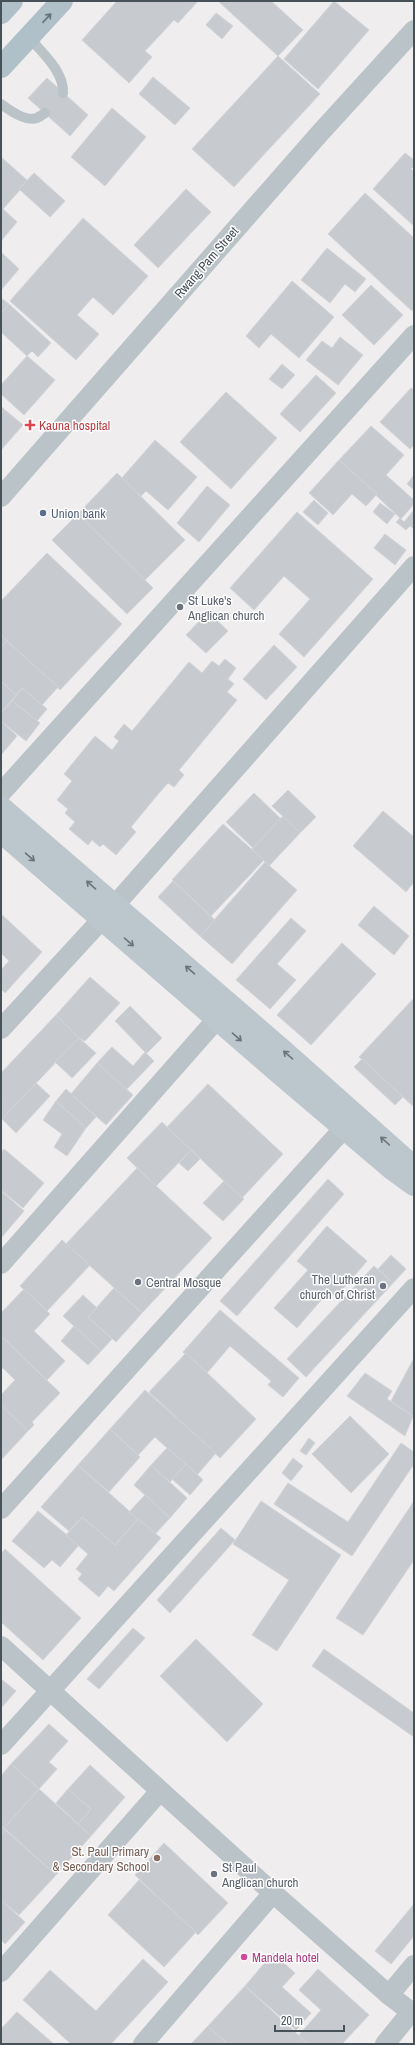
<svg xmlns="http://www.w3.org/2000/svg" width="415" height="2045" font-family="'Archivo Narrow',sans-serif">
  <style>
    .building { fill: #c7cbcf; stroke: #d2d4d8 }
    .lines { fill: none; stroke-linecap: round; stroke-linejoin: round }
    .lane { stroke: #bac3c8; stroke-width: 10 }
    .street { stroke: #bac3c8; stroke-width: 20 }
    .secondary { stroke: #bbc6cd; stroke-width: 22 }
    .primary { stroke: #b0c0c9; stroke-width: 22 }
    .oneway { stroke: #66737a }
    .oneway2 { stroke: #6a757b }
    .health-dot { fill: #e0444e; stroke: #fff; stroke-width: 1.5 }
    .service-dot { fill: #5c6f8a; stroke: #fff; stroke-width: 1.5 }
    .worship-dot { fill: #6b7280; stroke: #fff; stroke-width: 1.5 }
    .education-dot { fill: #8d6e63; stroke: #fff; stroke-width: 1.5 }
    .hotel-dot { fill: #d1479c; stroke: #fff; stroke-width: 1.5 }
    .labels { text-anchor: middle; stroke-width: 3; stroke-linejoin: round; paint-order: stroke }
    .street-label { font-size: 13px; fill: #475258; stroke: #fff }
    .health-label { font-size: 13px; fill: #be3a42; stroke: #fff; text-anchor: start }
    .service-label { font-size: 13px; fill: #4e5e75; stroke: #fff; text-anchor: start }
    .worship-label { font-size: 13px; fill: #5b616d; stroke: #fff; text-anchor: start }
    .education-label { font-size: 13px; fill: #785e54; stroke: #fff; text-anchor: end }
    .hotel-label { font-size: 13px; fill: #b23c85; stroke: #fff; text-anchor: start }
  </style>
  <rect width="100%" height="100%" fill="#efeded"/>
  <g class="building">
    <polygon points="117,1 198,1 178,23 174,20 145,51 152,57 129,83 82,40"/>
    <polygon points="218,1 271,1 303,30 278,56"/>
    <polygon points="334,1 369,30 318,89 284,59"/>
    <polygon points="216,13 233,26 222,39 206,25"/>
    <polygon points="278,56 320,94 234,187 192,149"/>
    <polygon points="153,77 190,108 175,125 139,94"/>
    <polygon points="47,78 88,115 70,136 28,98"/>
    <polygon points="112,108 146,137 105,186 71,157"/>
    <polygon points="405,153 414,160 414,166 411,169 414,172 414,226 373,189"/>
    <polygon points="1,157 28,181 3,209 17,222 1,241"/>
    <polygon points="34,173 65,201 50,217 19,189"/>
    <polygon points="186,189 211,212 158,268 134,245"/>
    <polygon points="365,193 414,238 414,308 412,311 328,234"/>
    <polygon points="83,218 148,276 113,315 93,297 77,315 99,334 76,360 10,301"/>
    <polygon points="327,248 366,279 355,292 345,284 330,303 301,280"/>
    <polygon points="1,252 19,269 1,290"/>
    <polygon points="292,281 334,317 299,358 271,334 259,348 246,336"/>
    <polygon points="371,285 403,315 374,345 342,315"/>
    <polygon points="1,298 9,304 1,313"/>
    <polygon points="9,304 51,343 38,357 32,351 27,356 1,332 1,313"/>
    <polygon points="340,337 363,355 338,385 306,360 322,341 332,348"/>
    <polygon points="27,356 55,380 24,415 1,394 1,385"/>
    <polygon points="282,364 295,375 282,389 269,379"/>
    <polygon points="316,375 336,393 300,432 280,414"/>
    <polygon points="411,388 414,390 414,445 410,449 380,422"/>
    <polygon points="226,392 277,438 231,489 180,442"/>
    <polygon points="1,406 5,410 1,414"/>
    <polygon points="5,410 23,425 1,450 1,414"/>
    <polygon points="371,426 404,455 386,475 414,500 414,504 401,519 339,460"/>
    <polygon points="155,440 197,477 168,510 146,491 141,496 121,479"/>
    <polygon points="339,460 377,494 366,506 352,494 333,515 309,493"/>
    <polygon points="117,473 185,540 145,580 78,514"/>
    <polygon points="414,475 414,490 407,484"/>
    <polygon points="207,486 230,505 199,542 177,523"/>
    <polygon points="314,500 328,513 318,525 303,512"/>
    <polygon points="380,503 395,514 387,524 373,512"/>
    <polygon points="414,510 414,529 410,526 406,530 396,522 400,518 404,522"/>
    <polygon points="297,512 373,579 304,657 279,634 310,599 284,576 254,610 230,588"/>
    <polygon points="78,514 153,588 127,614 52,540"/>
    <polygon points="385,534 406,550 395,565 374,548"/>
    <polygon points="47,553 122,624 60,690 1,635 1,601"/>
    <polygon points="208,612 228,631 206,653 186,635"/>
    <polygon points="1,635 7,641 1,648"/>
    <polygon points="7,641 58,687 42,705 22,688 16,695 1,681 1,648"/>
    <polygon points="274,645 297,667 266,700 243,679"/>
    <polygon points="225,659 236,668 228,679 234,684 227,692 237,700 179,770 184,775 174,787 168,783 159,793 131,827 136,832 116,855 103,844 100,847 92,840 88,845 69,829 75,822 65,813 68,809 57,800 72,781 64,774 95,736 112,750 119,741 114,737 124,724 132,731 189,662 202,673 212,661 219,666"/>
    <polygon points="1,681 16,695 1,713"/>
    <polygon points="22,688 47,709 37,721 12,701"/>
    <polygon points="12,701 40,723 26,741 1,721 1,713"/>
    <polygon points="1,721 17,736 1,755"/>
    <polygon points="288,790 316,817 300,833 272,806"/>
    <polygon points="254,793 281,819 253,848 226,822"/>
    <polygon points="383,811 414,837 414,882 406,892 353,846"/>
    <polygon points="283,816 300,833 269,866 252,849"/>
    <polygon points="223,824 264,860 211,916 172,880"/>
    <polygon points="265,862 297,890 232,964 200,936"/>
    <polygon points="173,881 215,920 200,936 158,897"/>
    <polygon points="374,906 409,936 394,955 358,925"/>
    <polygon points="1,914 42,952 5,993 1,989 1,970 9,961 1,953"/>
    <polygon points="291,918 306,931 277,964 296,980 270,1009 236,980"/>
    <polygon points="342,943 376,974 311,1045 277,1015"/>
    <polygon points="90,977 120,1003 85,1041 79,1038 56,1015"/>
    <polygon points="414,998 414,1107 359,1057"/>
    <polygon points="130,1006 162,1038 147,1053 145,1052 115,1021"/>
    <polygon points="56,1015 79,1038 2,1119 1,1073"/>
    <polygon points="79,1038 96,1053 72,1078 55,1062"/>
    <polygon points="112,1047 133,1066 145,1052 154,1061 126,1090 97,1063"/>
    <polygon points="362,1059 403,1097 395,1105 354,1067"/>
    <polygon points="97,1063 133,1095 106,1125 71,1094"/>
    <polygon points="36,1083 50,1096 16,1133 2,1119"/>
    <polygon points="208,1084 283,1154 242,1198 167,1127"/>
    <polygon points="66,1089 96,1117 86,1128 56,1101"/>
    <polygon points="56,1101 86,1128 67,1156 54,1147 62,1134 43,1120"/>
    <polygon points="162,1122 191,1150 156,1186 127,1158"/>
    <polygon points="4,1149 44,1183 23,1208 1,1190 1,1153"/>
    <polygon points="191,1150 200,1159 188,1171 179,1163"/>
    <polygon points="137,1168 212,1238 142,1313 66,1244"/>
    <polygon points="328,1179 344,1194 237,1316 220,1301"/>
    <polygon points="224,1181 244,1199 223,1221 203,1203"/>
    <polygon points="1,1191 24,1211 1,1238"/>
    <polygon points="327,1226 367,1261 336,1297 329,1291 297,1328 274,1308 308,1270 297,1261"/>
    <polygon points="62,1240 90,1265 47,1311 20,1286"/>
    <polygon points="391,1255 406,1269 393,1283 378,1269"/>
    <polygon points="374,1266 393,1283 306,1377 287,1359"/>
    <polygon points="114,1288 142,1313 116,1342 88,1317"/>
    <polygon points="24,1289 50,1314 34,1331 65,1361 47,1380 1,1336 1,1313"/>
    <polygon points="83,1295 97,1308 88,1317 112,1339 101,1351 63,1316"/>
    <polygon points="220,1310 299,1378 283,1397 268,1385 271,1381 230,1346 207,1373 183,1352"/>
    <polygon points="74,1326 101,1351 88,1365 61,1341"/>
    <polygon points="1,1336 60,1393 32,1422 34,1425 28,1431 1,1405 1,1395 15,1380 3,1368 1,1370"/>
    <polygon points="186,1353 256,1419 220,1458 149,1392"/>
    <polygon points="414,1358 414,1417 391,1401"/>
    <polygon points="365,1373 392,1391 387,1399 413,1416 405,1436 347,1396"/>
    <polygon points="145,1390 216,1453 197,1475 155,1437 138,1455 110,1429"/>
    <polygon points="1,1405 28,1431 1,1460"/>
    <polygon points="350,1416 389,1454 351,1493 312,1454"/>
    <polygon points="110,1429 140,1457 109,1492 78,1465"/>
    <polygon points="309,1438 315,1443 306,1455 300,1451"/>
    <polygon points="401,1443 414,1452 414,1464 352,1556 274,1504 288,1483 348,1522"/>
    <polygon points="167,1448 186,1464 170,1482 151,1465"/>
    <polygon points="293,1458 303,1466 291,1481 282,1473"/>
    <polygon points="186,1464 203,1480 190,1495 172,1479"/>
    <polygon points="78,1465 138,1519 115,1545 82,1517 69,1531 41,1507"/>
    <polygon points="151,1465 187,1498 170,1518 134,1485"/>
    <polygon points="145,1495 170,1518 155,1534 129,1512"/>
    <polygon points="261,1501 341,1555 277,1651 252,1635 289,1580 233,1544"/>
    <polygon points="414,1501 414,1560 363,1635 336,1618"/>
    <polygon points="38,1511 79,1545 60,1567 52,1560 44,1568 12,1541"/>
    <polygon points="82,1517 115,1545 138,1519 161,1538 114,1591 108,1586 99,1597 78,1579 82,1574 76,1569 88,1554 66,1535"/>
    <polygon points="221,1528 235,1540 170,1613 157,1600"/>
    <polygon points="5,1549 81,1618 43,1660 1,1622 1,1554"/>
    <polygon points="133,1628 145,1638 99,1689 87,1679"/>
    <polygon points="196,1639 263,1704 227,1742 160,1676"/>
    <polygon points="324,1649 414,1713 414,1737 312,1666"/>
    <polygon points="1,1679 16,1691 1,1708"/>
    <polygon points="49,1724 68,1741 49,1762 57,1769 39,1789 11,1764"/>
    <polygon points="11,1764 39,1789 4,1828 1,1826 1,1776"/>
    <polygon points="90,1765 125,1797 91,1836 78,1824 91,1809 68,1789"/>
    <polygon points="39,1789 91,1836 56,1875 4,1828"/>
    <polygon points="68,1789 91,1809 78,1824 56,1803"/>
    <polygon points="1,1826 5,1830 1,1834"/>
    <polygon points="5,1830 56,1875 19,1915 1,1900 1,1834"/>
    <polygon points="164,1843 228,1903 198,1935 135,1875"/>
    <polygon points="139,1880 196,1932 164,1967 108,1915"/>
    <polygon points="1,1900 25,1922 5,1944 1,1940"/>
    <polygon points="414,1904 414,1936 391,1964 375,1951"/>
    <polygon points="273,1953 295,1973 282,1987 311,2013 296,2030 245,1986"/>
    <polygon points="143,1959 168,1982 111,2044 71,2044 23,2000 50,1970 96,2011"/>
    <polygon points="318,1969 369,2015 342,2044 307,2044 298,2036 321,2010 299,1990"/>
    <polygon points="245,1986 308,2044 228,2044 208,2026"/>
    <polygon points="17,2012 54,2044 1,2044 1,2029"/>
    <polygon points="208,2026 228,2044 191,2044"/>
  </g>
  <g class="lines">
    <g class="lane">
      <path d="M29 37C42 53 64 71 63 93"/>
      <path d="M1 104C9 110 26 122 37 118 39 117 42 115 45 113"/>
    </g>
    <g class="street">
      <polyline points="1,497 320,133 414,30"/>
      <polyline points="1,793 414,335"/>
      <polyline points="1,1029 115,905 414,566"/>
      <polyline points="1,1264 217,1019"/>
      <polyline points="1,1509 344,1128"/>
      <polyline points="1,1646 273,1893 389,1995 414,2014"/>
      <polyline points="1,1745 414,1288"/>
      <polyline points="1,1972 160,1791"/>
      <polyline points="389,1995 414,1965"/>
      <polyline points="143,2044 273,1893"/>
      <polyline points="385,2044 411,2012"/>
    </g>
    <g class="secondary">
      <polyline points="1,807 286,1053 414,1167"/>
      <polyline points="1,832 280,1074 392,1169 414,1185"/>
    </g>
    <g class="primary">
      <polyline points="1,13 12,1"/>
      <polyline points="1,67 62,1"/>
    </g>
  </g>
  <defs><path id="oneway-shaft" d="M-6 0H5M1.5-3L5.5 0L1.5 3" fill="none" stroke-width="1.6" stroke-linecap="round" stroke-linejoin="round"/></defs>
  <use class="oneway" href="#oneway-shaft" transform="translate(47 18) rotate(-47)"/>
  <g class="oneway2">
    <use href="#oneway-shaft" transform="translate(30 857) rotate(41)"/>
    <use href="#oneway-shaft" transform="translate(91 885) rotate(-139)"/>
    <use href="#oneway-shaft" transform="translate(129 942) rotate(41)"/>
    <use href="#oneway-shaft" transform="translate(190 970) rotate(-139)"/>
    <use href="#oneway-shaft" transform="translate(237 1037) rotate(41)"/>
    <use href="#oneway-shaft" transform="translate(288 1055) rotate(-139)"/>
    <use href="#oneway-shaft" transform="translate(385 1141) rotate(-138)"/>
  </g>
  <path class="health-dot" d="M28 419h4v4h4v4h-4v4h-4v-4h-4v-4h4z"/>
  <circle class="service-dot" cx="43" cy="513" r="4"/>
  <g class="worship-dot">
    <circle cx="180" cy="607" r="4"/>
    <circle cx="138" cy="1282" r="4"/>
    <circle cx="383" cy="1286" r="4"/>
    <circle cx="214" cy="1874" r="4"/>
  </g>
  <circle class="education-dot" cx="157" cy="1858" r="4"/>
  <circle class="hotel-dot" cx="244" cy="1957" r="4"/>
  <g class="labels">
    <g class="street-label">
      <text transform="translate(206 262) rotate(-49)" y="5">Rwang Pam Street</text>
    </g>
    <g class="health-label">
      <text x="39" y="430">Kauna hospital</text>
    </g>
    <g class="service-label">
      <text x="51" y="518">Union bank</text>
    </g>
    <g class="worship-label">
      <text x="188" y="605">St Luke's<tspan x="188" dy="15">Anglican church</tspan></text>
      <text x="375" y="1284" text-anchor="end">The Lutheran<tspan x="375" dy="15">church of Christ</tspan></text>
      <text x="146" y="1287">Central Mosque</text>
      <text x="222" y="1872">St Paul<tspan x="222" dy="15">Anglican church</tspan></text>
    </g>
    <g class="education-label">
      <text x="149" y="1856">St. Paul Primary<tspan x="149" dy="15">&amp; Secondary School</tspan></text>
    </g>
    <g class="hotel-label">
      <text x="252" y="1962">Mandela hotel</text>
    </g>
  </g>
  <rect width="415" height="2045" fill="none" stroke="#475258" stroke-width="4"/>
  <path d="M275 2025v6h69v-6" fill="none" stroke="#475258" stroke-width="2"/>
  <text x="281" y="2025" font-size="12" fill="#475258" stroke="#ffffff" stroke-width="3" paint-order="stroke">20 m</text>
</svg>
